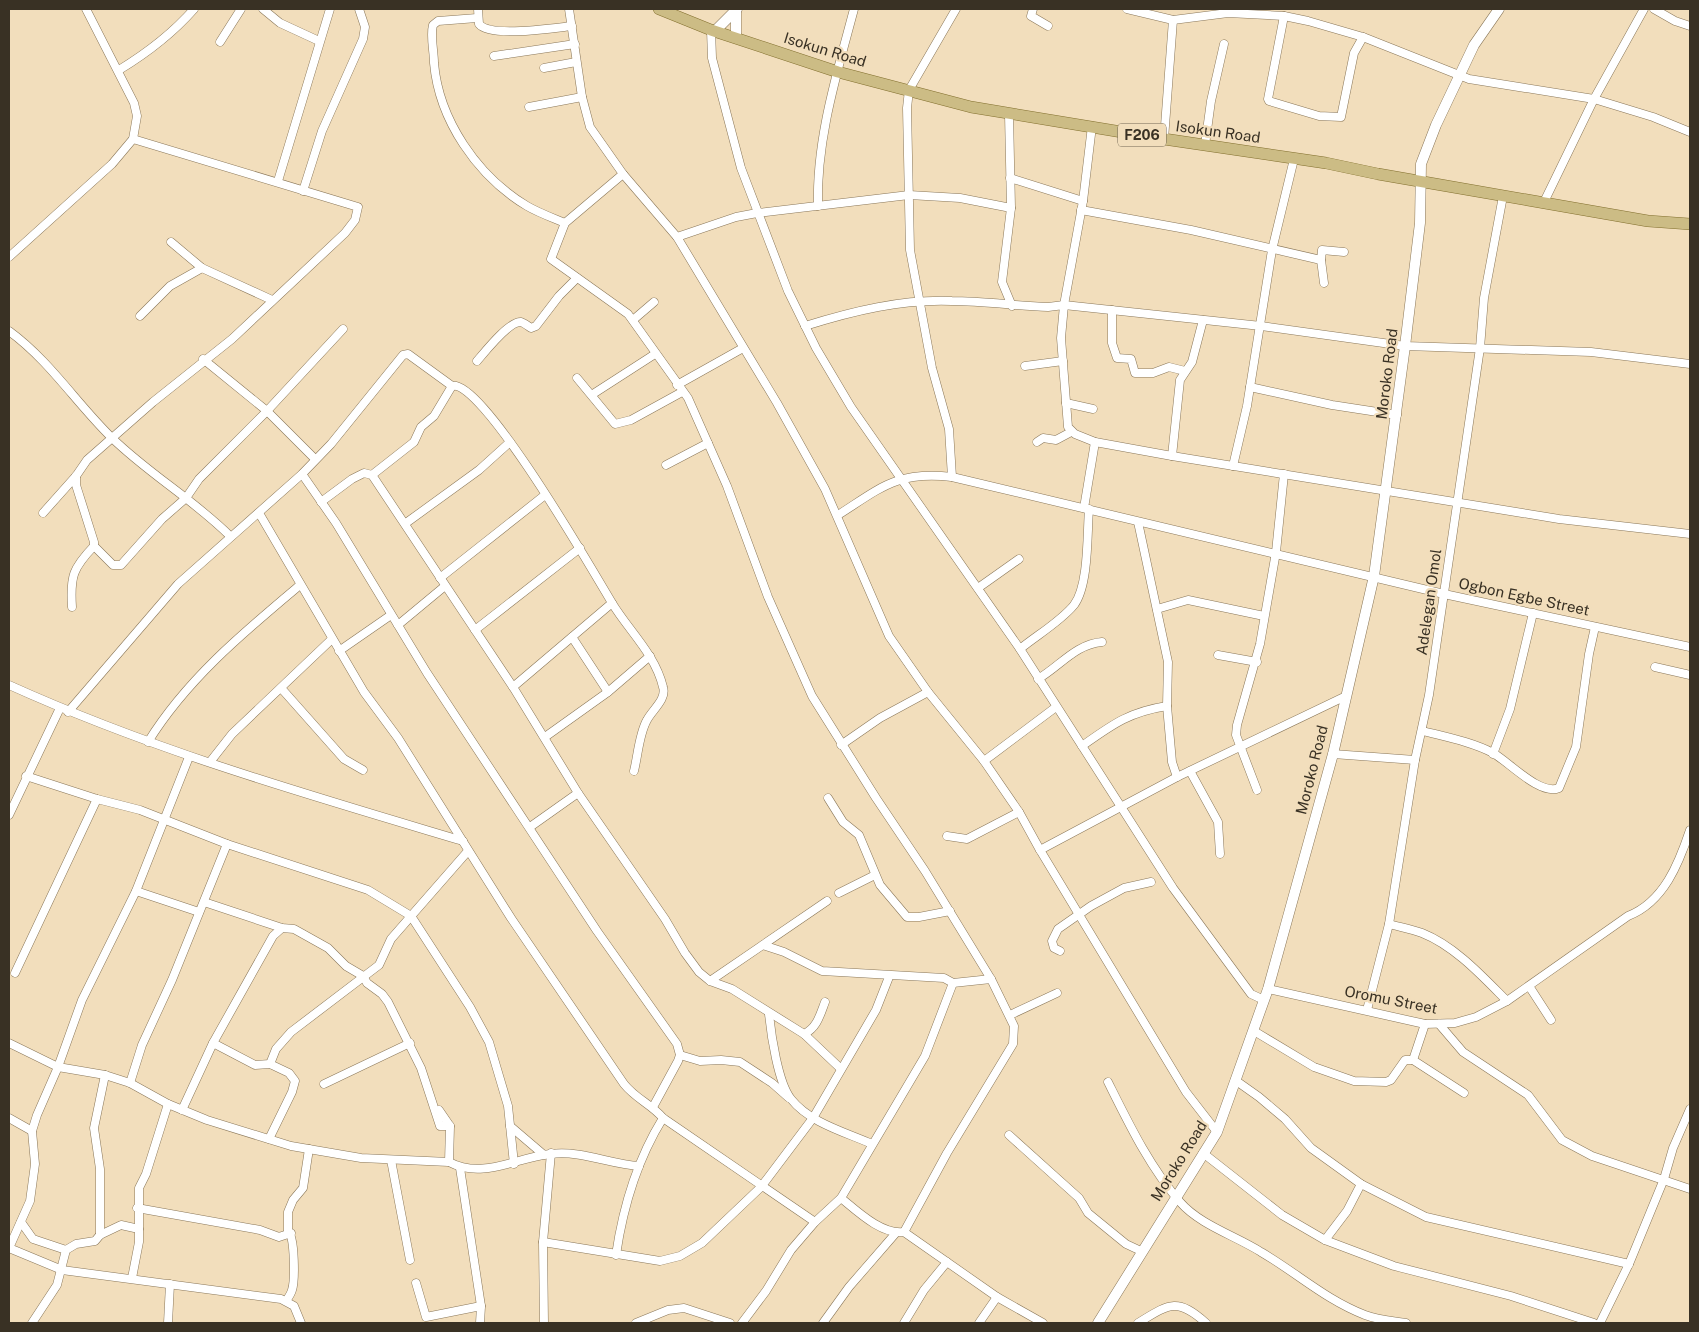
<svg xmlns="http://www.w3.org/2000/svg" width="1699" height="1332" font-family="'Public Sans',sans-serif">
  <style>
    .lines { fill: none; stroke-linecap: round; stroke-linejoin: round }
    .street-casing { stroke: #8a7759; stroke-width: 9 }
    .secondary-casing { stroke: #8a7759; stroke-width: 11 }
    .primary-casing { stroke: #826f2e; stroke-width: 12 }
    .street { stroke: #fff; stroke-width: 8 }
    .secondary { stroke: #fff; stroke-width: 10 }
    .primary { stroke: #ccbc85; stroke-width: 11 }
    .labels { text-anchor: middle; stroke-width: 4.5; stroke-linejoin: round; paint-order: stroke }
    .shield { fill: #f2debc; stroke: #706552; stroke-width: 1 }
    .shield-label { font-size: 14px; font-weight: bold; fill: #393124 }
    .street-label { font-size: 15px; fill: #393124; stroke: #f2debc }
  </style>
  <rect width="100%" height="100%" fill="#f2debc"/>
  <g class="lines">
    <g class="street-casing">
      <g id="street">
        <polyline points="263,9 280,23 319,41"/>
        <path d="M478 9 479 24C490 38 554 28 572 26"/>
        <polyline points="569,9 582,97 590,127 623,174 677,237 777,403 825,489 889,636 928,692 984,761 1019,812 1040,850 1186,1092 1217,1132"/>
        <polyline points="1033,9 1031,16 1048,26"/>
        <polyline points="1127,9 1173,20 1228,13 1284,16 1308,21 1363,37 1469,79 1594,99 1653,117 1690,132"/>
        <polyline points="1654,9 1675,21 1690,26"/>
        <polyline points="1284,16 1268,99 1269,101 1319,116 1341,117 1354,53 1363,37"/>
        <path d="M477 18 438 21 433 25C430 36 434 51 434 63 439 120 477 176 527 206 539 213 553 218 565 223"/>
        <polyline points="711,30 712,58 741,168 788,291 816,348 851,407 1020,649 1173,888 1251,994 1264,1000"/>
        <polyline points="220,42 241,9"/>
        <polyline points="494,56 575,44"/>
        <polyline points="544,68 576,62"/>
        <path d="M119 70C147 53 172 34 194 9"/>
        <polyline points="529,107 582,97"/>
        <polyline points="1009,114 1011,208 1002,282 1012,306"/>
        <polyline points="1092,126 1083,201 1064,305 1061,338 1068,427 1075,434 1095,442 1172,456 1559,519 1690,534"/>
        <polyline points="1164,139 1173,20"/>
        <polyline points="1205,145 1211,101 1224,44"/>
        <polyline points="623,174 565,223 551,259 628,314 688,398 727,486 768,597 812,696 876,798 925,871 991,979 1014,1026 1013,1044 947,1153 904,1232"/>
        <polyline points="1010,178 1083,201"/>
        <polyline points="278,181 330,9"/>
        <polyline points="303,191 322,131 363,39 365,27 359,9"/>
        <polyline points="1544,202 1594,99 1644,9"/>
        <path d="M818 206C816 140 837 73 854 9"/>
        <polyline points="1081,210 1191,230 1321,260 1324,283"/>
        <polyline points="677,237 736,217 757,213 909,195 960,198 1011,208"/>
        <polyline points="171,242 202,268 272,300"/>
        <polyline points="9,257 112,164 133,139 137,116 134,103 86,9"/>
        <polyline points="1321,260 1322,250 1344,252"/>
        <polyline points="1112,310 1112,343 1117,358 1131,359 1135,373 1153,373 1169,367 1185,371"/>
        <polyline points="140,316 170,286 202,268"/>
        <polyline points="633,320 654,302"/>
        <path d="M805 326C853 311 902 299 952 301 984 301 1016 306 1048 307L1064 305 1261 326 1405 346 1591 352 1690 364"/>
        <path d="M9 331C50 361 76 403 112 438 149 474 194 500 230 536"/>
        <polyline points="203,359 267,411 315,459"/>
        <path d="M477 361C484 353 509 321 521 322 524 323 528 326 531 328L536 326 559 296 577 278"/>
        <polyline points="1025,366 1063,361"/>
        <polyline points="577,378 615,424 631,420 682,392"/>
        <polyline points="677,385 743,348"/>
        <polyline points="1250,387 1332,405 1397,415"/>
        <polyline points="593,394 655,354"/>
        <polyline points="1066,403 1093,409"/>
        <polyline points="1037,442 1043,438 1056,440 1071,432"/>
        <polyline points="1172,456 1180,380 1192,362 1203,320"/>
        <polyline points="666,465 708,443"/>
        <polyline points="1233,466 1247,406 1272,250 1294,159"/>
        <polyline points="302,474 336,523 427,673 597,931 677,1044 680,1055 678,1061 653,1107"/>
        <polyline points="372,475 414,442 421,427 434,416 452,386"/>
        <polyline points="952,477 949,429 932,368 910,250 907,108 909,90 956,9"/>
        <polyline points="321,502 352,479 364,473 372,475 513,687 578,793 665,919 685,953 699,972 710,981 732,989 804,1034 840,1068"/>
        <polyline points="1084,508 1095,442"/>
        <polyline points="43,513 76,476 87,460 153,402 232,339 345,233 355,220 358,207 133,139"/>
        <path d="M259 513 364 692 398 738 511 918 624 1084C636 1099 651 1104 663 1118L815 1222"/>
        <path d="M838 515C882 487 897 471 952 477L1444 594 1690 647"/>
        <polyline points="1138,522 1168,662 1167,706 1172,762 1177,777"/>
        <polyline points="406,523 479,470 510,442"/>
        <polyline points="94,546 113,565 121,565 162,519 186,498 199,479 267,411 343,329"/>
        <polyline points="440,578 545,495"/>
        <polyline points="978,588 1019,559"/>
        <path d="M72 607C70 576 73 568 94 546V542L76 485V476"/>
        <polyline points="1157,609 1188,600 1264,616"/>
        <polyline points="398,625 445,586"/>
        <polyline points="475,630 580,548"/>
        <polyline points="572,637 608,692"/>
        <path d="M1020 649C1037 635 1060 622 1074 605 1089 585 1087 534 1089 509"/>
        <polyline points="339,651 391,615"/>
        <polyline points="1218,655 1257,662"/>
        <polyline points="1655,667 1690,675"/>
        <path d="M1038 679C1060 666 1076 644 1102 642"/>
        <path d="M9 685C155 751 309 795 463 841"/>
        <polyline points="513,687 612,603"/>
        <polyline points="281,688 344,759 363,770"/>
        <path d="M68 712 178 584 302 474 331 444 403 355 408 354 452 386C482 378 594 573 612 603 629 631 655 654 663 687 667 699 652 710 647 720 639 734 638 755 634 771"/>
        <path d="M1423 731C1446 737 1472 742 1493 753 1509 762 1540 796 1559 788L1576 747 1589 654 1595 627"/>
        <polyline points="545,737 608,692 650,656"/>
        <path d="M148 742C187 679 244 632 300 585"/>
        <polyline points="841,745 880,718 928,692"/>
        <path d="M1082 746C1113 724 1129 712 1167 706"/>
        <polyline points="1333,754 1415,760"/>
        <polyline points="1493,754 1510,709 1533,613"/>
        <polyline points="984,761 1056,707"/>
        <polyline points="210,762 232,734 332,639"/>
        <polyline points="1190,771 1218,822 1220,854"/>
        <polyline points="26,776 97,799 140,810 227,844 368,890 411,916 470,1007 489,1042 508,1106 514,1164"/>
        <polyline points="1257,790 1236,735 1237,725 1260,644 1276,552 1284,474"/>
        <polyline points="828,798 843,822 859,835 880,885 907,917 919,917 950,911"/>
        <polyline points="9,815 60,708"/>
        <polyline points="530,827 578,793"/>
        <polyline points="947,836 967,839 1019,812"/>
        <polyline points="1040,850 1177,777 1346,696"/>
        <polyline points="136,891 199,912"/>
        <polyline points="839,893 875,875"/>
        <polyline points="204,902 282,928 294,929 328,948 346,966 363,976 367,983 382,994 388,1002 421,1068 440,1126 450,1126"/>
        <path d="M1389 924C1400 927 1412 929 1422 933 1455 946 1483 977 1507 1001"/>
        <polyline points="763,945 784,952 822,971 944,978 953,983 991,979"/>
        <polyline points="1060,951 1054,948 1052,941 1058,929 1091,906 1124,888 1151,882"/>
        <polyline points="15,973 97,799"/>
        <polyline points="710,981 827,901"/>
        <polyline points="1529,986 1551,1020"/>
        <path d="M1268 989 1425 1024 1455 1023 1476 1017 1507 1001 1628 916C1664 902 1679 863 1690 830"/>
        <polyline points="1367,1010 1389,924 1415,760 1429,695 1480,348 1484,298 1503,196"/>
        <path d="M769 1014C771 1034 778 1083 791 1099 810 1123 845 1132 872 1144"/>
        <polyline points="1010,1015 1057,993"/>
        <polyline points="1425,1024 1413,1060 1464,1093"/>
        <polyline points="1439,1024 1463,1052 1528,1095 1562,1140 1592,1156 1690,1189"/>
        <polyline points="1254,1031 1314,1067 1354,1081 1386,1082 1391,1080 1405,1060 1413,1060"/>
        <path d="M804 1034C817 1028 820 1015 825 1002"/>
        <path d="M9 1043 58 1067 105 1075 130 1083 168 1104 207 1120 291 1146 361 1158 449 1162C483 1180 517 1157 551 1154 580 1150 610 1164 639 1166"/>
        <polyline points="213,1043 255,1065 270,1064 289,1073 295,1081 292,1092 269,1139"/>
        <polyline points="680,1055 700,1061 721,1060 740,1062 772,1083 789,1098"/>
        <polyline points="270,1064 276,1049 291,1032 379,965 391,939 468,851"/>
        <polyline points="1235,1080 1259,1097 1285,1119 1311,1148 1361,1184 1426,1217 1629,1264"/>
        <path d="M1108 1082C1129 1124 1149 1166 1180 1202 1200 1225 1236 1236 1261 1252 1297 1273 1326 1300 1365 1315 1378 1320 1393 1321 1406 1323"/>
        <polyline points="130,1083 142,1045 172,980 227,844"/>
        <polyline points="324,1084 410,1043"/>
        <polyline points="182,1110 213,1043 273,936 282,928"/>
        <polyline points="439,1110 450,1126 449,1162"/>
        <polyline points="9,1118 32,1131"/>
        <polyline points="510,1126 544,1155"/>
        <polyline points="1009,1135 1079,1198 1088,1213 1126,1244 1141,1251"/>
        <polyline points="1203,1153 1282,1215 1325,1240 1394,1266 1511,1296 1594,1323"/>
        <polyline points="391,1160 410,1260"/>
        <polyline points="460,1168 481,1306 480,1323"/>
        <path d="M841 1198C858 1212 882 1235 904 1232L997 1297 1043 1323"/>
        <polyline points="137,1208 260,1230 279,1237 291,1233"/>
        <polyline points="21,1222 33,1239 66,1250"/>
        <polyline points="100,1235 100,1169 94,1128 105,1075"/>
        <polyline points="1325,1240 1347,1211 1361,1184"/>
        <polyline points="543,1242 660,1261 680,1256 702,1243 761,1187 813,1118 876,1010 889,977"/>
        <polyline points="9,1248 30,1201 35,1164 32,1131 37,1115 58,1067 82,1000 136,891 189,757"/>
        <polyline points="9,1248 62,1270 281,1299 294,1306 301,1323"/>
        <path d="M616 1255C623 1207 637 1160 663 1118"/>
        <polyline points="132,1278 139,1242 139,1188 146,1174 168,1104"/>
        <polyline points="416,1283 426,1317 481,1306"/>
        <path d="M286 1301C288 1298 291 1294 292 1290 295 1281 295 1237 288 1231V1212L293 1200 303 1188 309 1149"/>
        <polyline points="32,1323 57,1285 66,1250 76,1244 95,1241 100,1235 121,1225 139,1229"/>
        <polyline points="168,1323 170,1284"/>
        <polyline points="544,1323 543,1242 551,1153"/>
        <polyline points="636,1323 668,1310 684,1308 730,1323"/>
        <polyline points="742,1323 766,1291 791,1250 815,1222 841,1198 925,1056 953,983"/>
        <polyline points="823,1323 849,1287 895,1234"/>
        <polyline points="904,1323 924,1290 947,1262"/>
        <polyline points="979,1323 997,1297"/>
        <path d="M1138 1323C1169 1304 1177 1297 1206 1323"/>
        <polyline points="1600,1323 1629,1264 1664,1179 1673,1148 1690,1109"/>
      </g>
    </g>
    <g class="secondary-casing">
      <g id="secondary">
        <polyline points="715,31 737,9"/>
        <polyline points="736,37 736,11"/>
        <polyline points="1098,1323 1217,1132 1268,989 1333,754 1374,576 1405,346 1420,223 1421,164 1436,125 1474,45 1499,9"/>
      </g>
    </g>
    <g class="primary-casing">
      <polyline id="primary" points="659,9 711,30 838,72 971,107 1164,139 1326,163 1378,174 1648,221 1690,224"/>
    </g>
    <use href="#street" class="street"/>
    <use href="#secondary" class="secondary"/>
    <use href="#primary" class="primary"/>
  </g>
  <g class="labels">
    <rect class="shield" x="1118" y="123.5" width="48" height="23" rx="4"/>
    <g class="shield-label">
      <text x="1142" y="140">F206</text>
    </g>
    <g class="street-label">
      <text transform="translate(825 50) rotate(17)" y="5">Isokun Road</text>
      <text transform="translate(1218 132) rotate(8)" y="5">Isokun Road</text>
      <text transform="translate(1387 374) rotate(-83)" y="5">Moroko Road</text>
      <text transform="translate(1524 597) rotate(12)" y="5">Ogbon Egbe Street</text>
      <text transform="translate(1429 602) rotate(-82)" y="5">Adelegan Omol</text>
      <text transform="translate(1312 770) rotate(-76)" y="5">Moroko Road</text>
      <text transform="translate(1391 1000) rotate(11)" y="5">Oromu Street</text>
      <text transform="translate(1179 1161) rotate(-58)" y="5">Moroko Road</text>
    </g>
  </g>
  <rect width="1699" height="1332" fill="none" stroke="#393124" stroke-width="20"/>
</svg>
